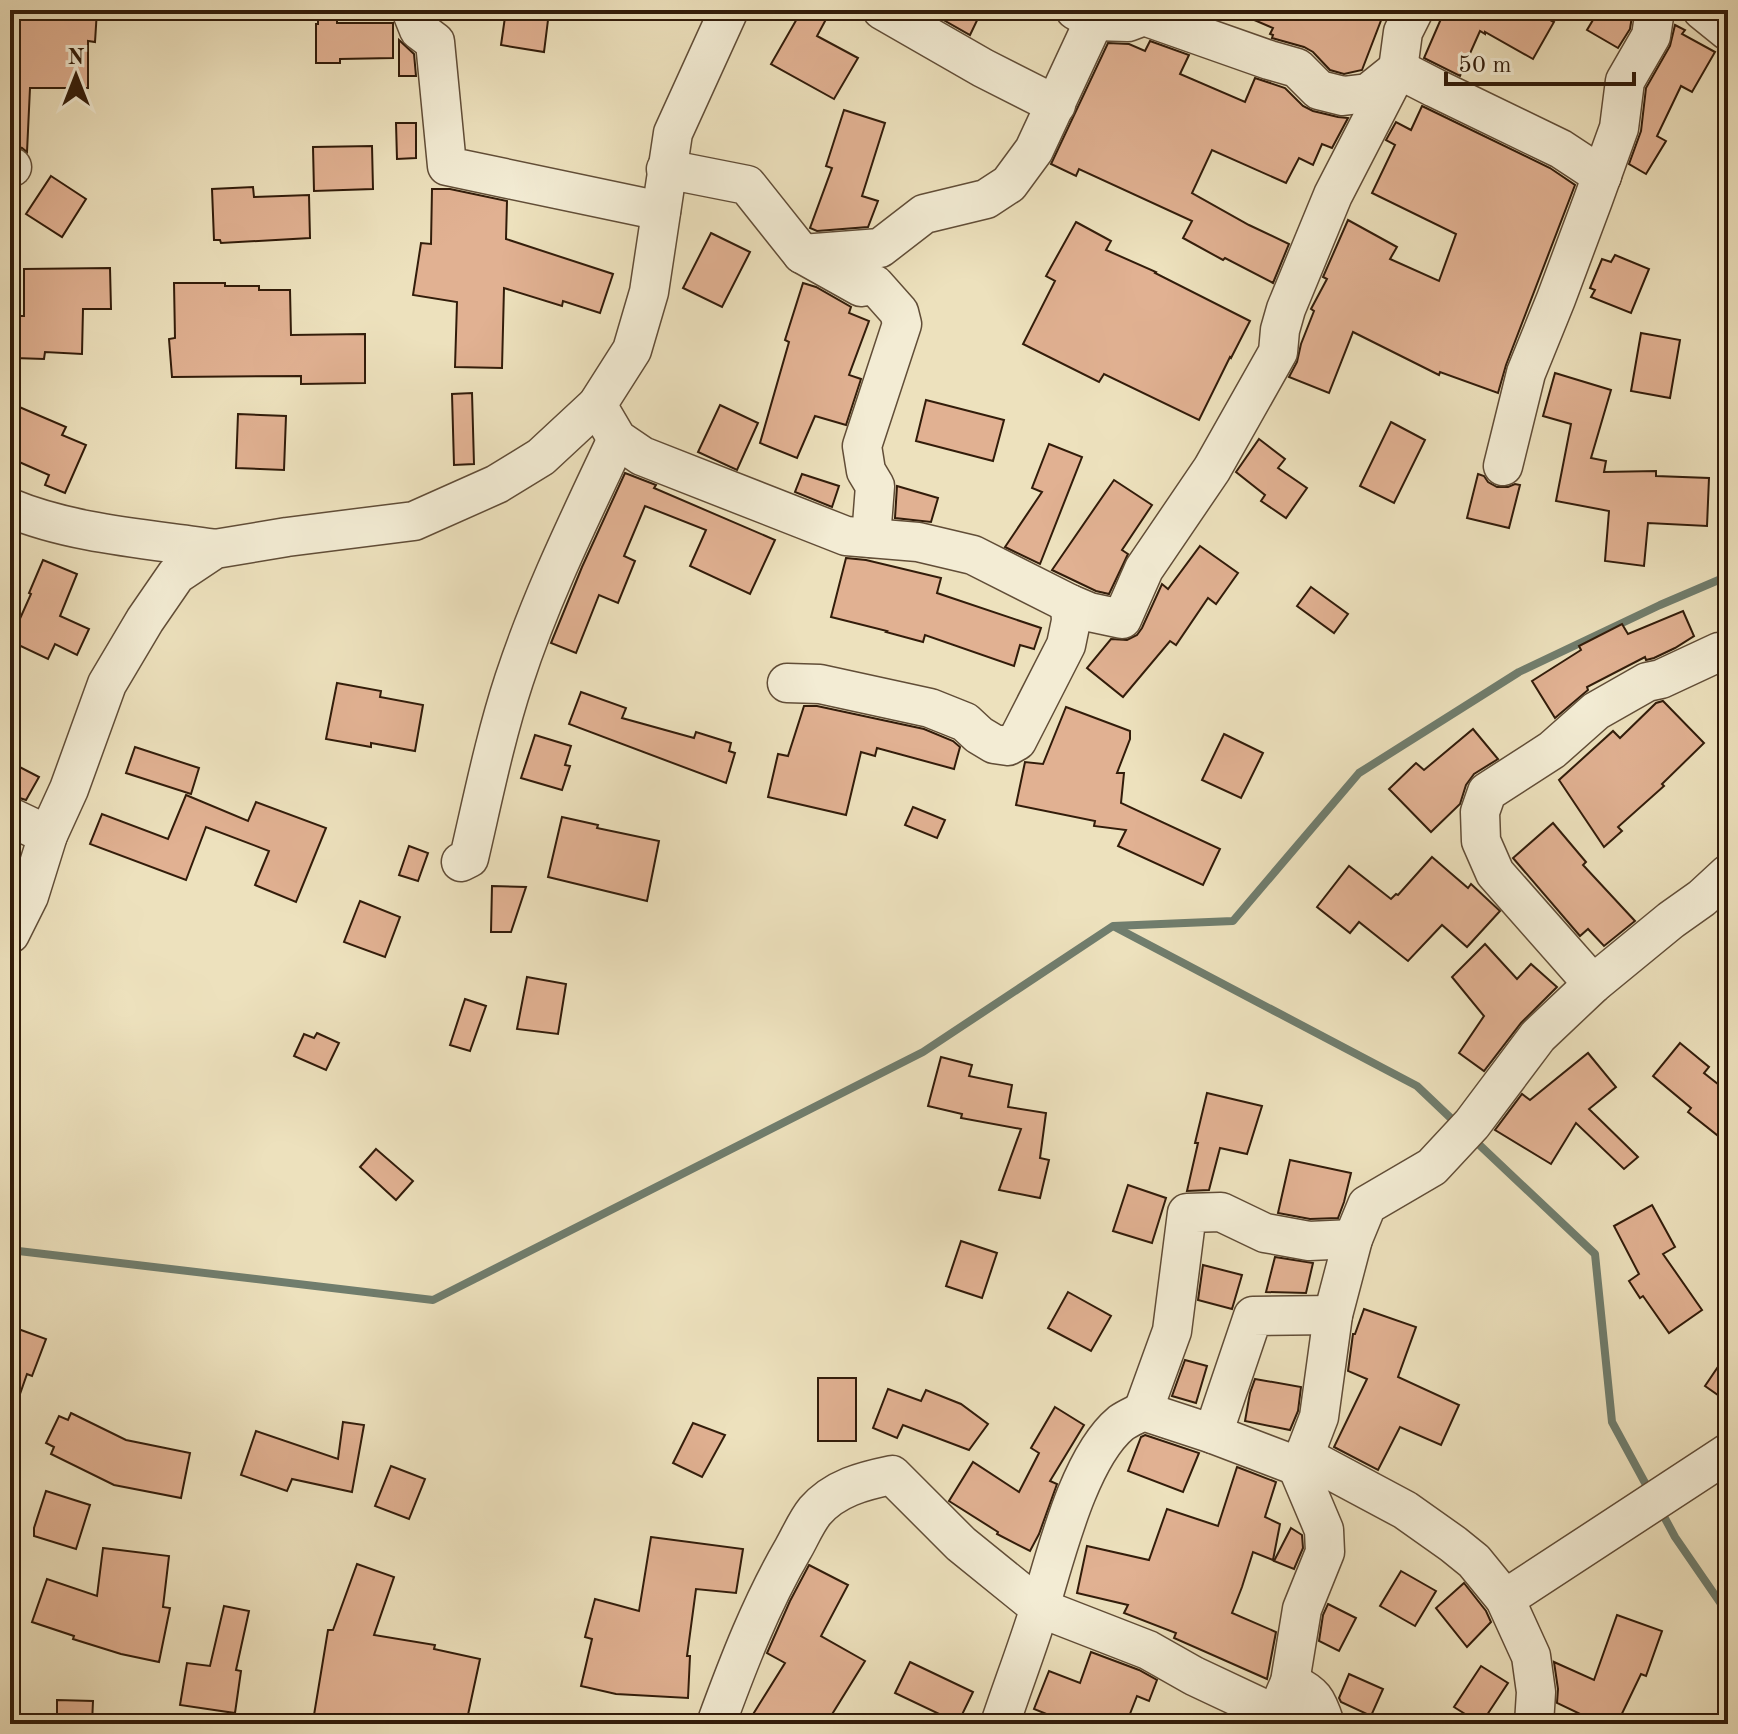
<svg xmlns="http://www.w3.org/2000/svg" width="1738" height="1734" font-family="'Old Standard TT',serif">
  <style>
    .lines { fill: none; stroke-linecap: round; stroke-linejoin: round }
    .stream { stroke: #707d6d; stroke-width: 8 }
    .building { fill: #e1b192; stroke: #321c0a; stroke-width: 2 }
    .minor-casing { stroke: #614d37; stroke-width: 41 }
    .minor { stroke: #f3ecd4; stroke-width: 38 }
  </style>
  <rect width="100%" height="100%" fill="#ede1bd"/>
  <filter id="stains"><feTurbulence type="fractalNoise" baseFrequency=".0025" numOctaves="4"/><feColorMatrix values="0 0 0 0 .2 0 0 0 0 .09 0 0 0 0 .02 0 0 0 .5 -.17"/></filter>
  <radialGradient id="worn" r=".72"><stop offset=".6" stop-color="#630" stop-opacity="0"/><stop offset="1" stop-color="#630" stop-opacity=".3"/></radialGradient>
  <g class="lines">
    <g class="stream">
      <polyline points="1115,927 1417,1086 1458,1125"/>
      <polyline points="1471,1137 1595,1254 1612,1422 1650,1492"/>
      <polyline points="10,1250 433,1300 923,1052 1113,926 1233,921 1359,773 1519,672 1660,605 1728,576"/>
      <polyline points="1661,1511 1675,1537 1728,1614"/>
    </g>
  </g>
  <g class="building">
    <polygon points="10,10 97,10 95,42 88,41 88,88 30,88 27,152 22,148 10,145"/>
    <polygon points="318,10 337,10 337,23 393,23 393,58 340,59 340,63 316,63 316,24 318,24"/>
    <polygon points="506,10 549,12 544,52 501,45"/>
    <polygon points="802,10 831,10 817,36 858,58 834,99 771,64"/>
    <polygon points="926,10 982,10 970,35"/>
    <polygon points="1231,10 1385,10 1362,70 1344,74 1330,70 1313,52 1304,47 1272,38 1273,35 1270,34 1273,28"/>
    <polygon points="1439,10 1531,10 1554,22 1533,59 1485,32 1485,34 1480,31 1460,76 1424,58 1444,12"/>
    <polygon points="1599,10 1633,10 1630,29 1618,48 1587,30"/>
    <polygon points="1675,25 1685,30 1682,34 1715,52 1692,92 1681,86 1657,136 1666,141 1646,174 1629,164 1641,131 1646,88 1670,46"/>
    <polygon points="399,40 414,54 416,76 399,76"/>
    <polygon points="1150,41 1189,55 1180,74 1245,102 1255,78 1285,88 1303,106 1313,111 1338,117 1348,118 1332,148 1322,144 1313,165 1299,158 1286,183 1212,150 1192,193 1249,225 1289,244 1273,283 1225,258 1223,260 1183,238 1192,221 1079,169 1076,176 1051,164 1108,43 1129,44 1145,51"/>
    <polygon points="1422,106 1550,168 1575,185 1506,365 1498,393 1440,372 1439,375 1353,332 1329,393 1289,377 1297,362 1301,344 1314,311 1311,309 1327,279 1323,277 1348,220 1397,247 1390,259 1439,281 1456,234 1372,193 1395,145 1386,140 1396,122 1411,130"/>
    <polygon points="844,110 885,123 862,196 878,201 868,227 817,231 810,228 832,168 826,166"/>
    <polygon points="396,123 416,123 416,158 397,159"/>
    <polygon points="372,146 373,189 314,191 313,147"/>
    <polygon points="51,176 86,199 62,237 26,214"/>
    <polygon points="253,187 254,197 309,195 310,238 221,243 220,240 214,240 212,189"/>
    <polygon points="432,189 450,189 507,201 506,239 613,274 600,313 563,301 562,306 504,288 502,368 455,367 457,302 413,295 421,243 431,244"/>
    <polygon points="1076,222 1111,241 1106,250 1156,272 1155,273 1250,321 1231,358 1230,357 1199,420 1104,374 1099,382 1023,344 1055,281 1046,276"/>
    <polygon points="711,233 750,252 722,307 683,288"/>
    <polygon points="1615,255 1649,269 1631,313 1591,297 1595,290 1590,288 1602,259 1611,262"/>
    <polygon points="110,268 111,309 83,309 82,354 45,352 44,359 15,358 17,316 24,316 24,269"/>
    <polygon points="174,283 225,283 225,286 259,286 259,290 290,290 291,335 365,334 365,383 301,384 301,376 172,377 169,339 175,338"/>
    <polygon points="803,283 816,287 851,307 849,313 869,321 849,375 861,379 846,425 815,416 797,458 760,443 789,342 785,340"/>
    <polygon points="1641,333 1680,340 1670,398 1631,391"/>
    <polygon points="1555,373 1611,390 1591,458 1606,461 1604,472 1656,471 1656,476 1709,478 1707,526 1648,523 1644,566 1605,561 1609,511 1556,501 1571,424 1543,416"/>
    <polygon points="472,393 474,464 454,465 452,394"/>
    <polygon points="926,400 1004,420 993,461 916,441"/>
    <polygon points="10,403 66,427 62,435 86,445 65,493 45,485 49,475 10,458"/>
    <polygon points="720,405 758,423 737,470 698,452"/>
    <polygon points="238,414 286,416 284,470 236,468"/>
    <polygon points="1391,422 1425,440 1394,503 1360,486"/>
    <polygon points="1259,439 1285,459 1278,468 1307,488 1286,518 1261,501 1265,495 1236,472"/>
    <polygon points="1049,444 1082,457 1040,564 1005,547 1042,492 1032,488"/>
    <polygon points="625,473 656,485 654,488 775,540 750,594 690,566 706,530 645,506 624,556 635,561 618,603 599,595 576,653 551,643 582,567"/>
    <polygon points="802,474 839,486 832,507 795,492"/>
    <polygon points="1478,474 1484,476 1488,482 1497,487 1508,487 1515,484 1520,485 1509,528 1467,518"/>
    <polygon points="1114,480 1152,505 1122,550 1128,554 1109,594 1096,591 1052,570"/>
    <polygon points="897,486 938,498 931,522 895,518"/>
    <polygon points="1200,546 1238,573 1216,604 1208,598 1176,645 1170,641 1123,697 1087,668 1111,639 1127,640 1137,635 1142,628 1162,584 1168,589"/>
    <polygon points="846,558 866,560 941,578 937,593 1041,628 1034,649 1020,645 1014,666 925,635 923,642 886,632 887,631 831,617"/>
    <polygon points="43,560 77,574 60,616 89,629 77,655 55,644 48,659 10,641 31,594 29,593"/>
    <polygon points="1311,587 1348,614 1334,633 1297,606"/>
    <polygon points="1683,611 1694,636 1675,648 1654,658 1646,660 1645,657 1587,687 1588,690 1555,718 1532,681 1581,650 1579,646 1622,624 1628,634"/>
    <polygon points="337,683 381,691 380,697 423,705 415,751 371,743 371,747 326,739"/>
    <polygon points="581,692 626,708 622,718 694,738 696,732 731,743 729,751 735,753 726,783 569,724"/>
    <polygon points="1663,701 1704,743 1662,784 1664,786 1618,827 1622,831 1604,847 1559,780 1613,731 1620,738 1656,703"/>
    <polygon points="804,706 817,706 924,729 953,741 960,747 954,769 877,748 875,756 861,752 846,815 768,797 778,754 788,756"/>
    <polygon points="1066,707 1130,731 1130,739 1117,773 1124,773 1121,803 1220,849 1203,885 1118,846 1126,830 1094,826 1095,821 1016,805 1025,762 1043,764"/>
    <polygon points="1473,729 1498,759 1474,774 1466,785 1460,804 1431,832 1389,789 1416,763 1424,770"/>
    <polygon points="1224,734 1263,753 1241,798 1202,780"/>
    <polygon points="535,735 571,746 565,765 570,766 562,790 521,778"/>
    <polygon points="135,747 199,768 191,794 126,773"/>
    <polygon points="10,762 39,777 26,800 10,795"/>
    <polygon points="186,795 248,821 256,802 326,828 296,902 255,885 269,851 206,827 186,880 90,844 102,814 168,839"/>
    <polygon points="913,807 945,820 937,838 905,825"/>
    <polygon points="562,817 598,825 597,828 659,841 647,901 548,877"/>
    <polygon points="1553,823 1586,862 1583,865 1635,921 1604,946 1588,929 1580,936 1513,858"/>
    <polygon points="409,846 428,853 418,881 399,875"/>
    <polygon points="1432,857 1468,888 1471,884 1500,911 1467,947 1442,925 1408,961 1359,922 1350,933 1317,907 1349,866 1391,899 1396,894 1398,895"/>
    <polygon points="492,886 526,887 511,932 491,932"/>
    <polygon points="360,901 400,917 385,957 344,942"/>
    <polygon points="1485,944 1517,979 1531,964 1557,987 1521,1023 1484,1071 1459,1053 1484,1016 1452,977"/>
    <polygon points="527,977 566,984 558,1034 517,1029"/>
    <polygon points="465,999 486,1006 470,1051 450,1045"/>
    <polygon points="317,1033 339,1043 326,1070 294,1056 304,1034 314,1038"/>
    <polygon points="1680,1043 1709,1067 1704,1073 1728,1092 1728,1121 1717,1135 1688,1112 1691,1108 1653,1076"/>
    <polygon points="1588,1053 1616,1087 1589,1109 1638,1157 1624,1169 1576,1123 1551,1164 1495,1130 1522,1094 1530,1100"/>
    <polygon points="941,1057 972,1065 969,1076 1012,1085 1008,1107 1046,1113 1040,1158 1049,1160 1040,1198 999,1190 1021,1129 961,1118 962,1114 928,1106"/>
    <polygon points="1207,1093 1262,1106 1247,1154 1220,1148 1209,1190 1187,1191 1198,1143 1195,1143"/>
    <polygon points="376,1149 413,1181 396,1200 360,1167"/>
    <polygon points="1290,1160 1351,1173 1344,1202 1338,1218 1310,1219 1278,1213"/>
    <polygon points="1128,1185 1166,1198 1152,1243 1113,1231"/>
    <polygon points="1652,1205 1675,1247 1663,1254 1702,1310 1669,1333 1643,1296 1640,1298 1629,1281 1639,1274 1614,1226"/>
    <polygon points="961,1241 997,1253 982,1298 946,1286"/>
    <polygon points="1275,1257 1313,1263 1306,1293 1266,1292"/>
    <polygon points="1203,1265 1242,1275 1232,1309 1198,1300"/>
    <polygon points="1068,1292 1111,1316 1091,1351 1048,1328"/>
    <polygon points="1364,1309 1416,1327 1398,1377 1459,1405 1441,1445 1400,1427 1378,1470 1334,1447 1367,1379 1348,1371 1353,1334 1355,1334"/>
    <polygon points="10,1326 46,1339 32,1376 27,1374 13,1414 10,1414"/>
    <polygon points="1728,1352 1728,1402 1705,1386"/>
    <polygon points="1185,1360 1207,1366 1196,1403 1172,1396"/>
    <rect x="818" y="1378" width="38" height="63"/>
    <polygon points="1255,1379 1301,1387 1298,1411 1290,1430 1245,1421 1250,1393"/>
    <polygon points="888,1389 921,1401 926,1390 961,1404 988,1424 969,1450 903,1425 897,1438 873,1428"/>
    <polygon points="1055,1407 1084,1425 1050,1481 1057,1484 1039,1534 1030,1551 997,1534 998,1532 949,1501 973,1462 1019,1492 1039,1453 1031,1448"/>
    <polygon points="71,1413 126,1440 190,1453 181,1498 114,1485 51,1454 54,1447 46,1443 59,1416 68,1420"/>
    <polygon points="343,1422 364,1425 352,1492 292,1479 287,1491 241,1475 256,1431 338,1459"/>
    <polygon points="693,1423 725,1435 702,1477 673,1463"/>
    <polygon points="1145,1435 1199,1453 1183,1492 1128,1471 1141,1437"/>
    <polygon points="391,1466 425,1479 409,1519 375,1506"/>
    <polygon points="1237,1467 1276,1482 1265,1517 1280,1524 1273,1560 1253,1552 1242,1587 1232,1613 1276,1632 1267,1679 1174,1638 1176,1633 1124,1613 1128,1605 1077,1593 1087,1546 1149,1560 1167,1509 1218,1526"/>
    <polygon points="46,1491 90,1505 76,1549 34,1536 34,1528"/>
    <polygon points="1291,1528 1302,1535 1303,1548 1294,1569 1274,1561"/>
    <polygon points="651,1537 743,1549 736,1593 696,1589 687,1656 690,1656 688,1698 616,1694 581,1686 592,1639 585,1637 595,1599 639,1611"/>
    <polygon points="103,1548 169,1556 163,1607 170,1608 159,1662 121,1654 73,1639 74,1636 32,1622 47,1579 97,1596"/>
    <polygon points="357,1564 394,1577 374,1635 435,1645 434,1649 480,1659 466,1724 365,1724 314,1715 328,1630 333,1630"/>
    <polygon points="809,1565 848,1585 821,1636 865,1661 826,1724 747,1724 785,1663 767,1653 790,1601"/>
    <polygon points="1401,1571 1436,1591 1415,1626 1380,1606"/>
    <polygon points="1464,1583 1486,1611 1491,1622 1467,1647 1436,1608"/>
    <polygon points="1328,1604 1356,1618 1339,1651 1319,1641 1323,1615"/>
    <polygon points="224,1606 249,1611 236,1670 241,1671 235,1713 180,1705 187,1663 210,1666"/>
    <polygon points="1617,1615 1662,1631 1646,1676 1641,1674 1617,1724 1601,1724 1557,1703 1558,1689 1554,1662 1594,1680"/>
    <polygon points="1091,1652 1139,1670 1157,1680 1149,1701 1137,1696 1126,1724 1071,1724 1034,1709 1049,1671 1080,1683"/>
    <polygon points="910,1662 973,1692 958,1723 895,1693"/>
    <polygon points="1481,1666 1508,1683 1481,1724 1454,1707"/>
    <polygon points="1349,1674 1383,1689 1371,1716 1341,1702 1339,1698"/>
    <polygon points="57,1700 93,1701 92,1724 57,1724"/>
  </g>
  <g class="lines">
    <g class="minor-casing">
      <g id="minor">
        <polyline points="411,10 419,30 435,42 447,166 661,211"/>
        <polyline points="882,10 983,68 1056,105"/>
        <polyline points="1075,10 1094,21 1128,22 1144,16 1269,60 1297,68 1319,90 1343,96 1368,93 1398,69 1435,88 1561,149 1602,176"/>
        <polyline points="1702,10 1728,31"/>
        <polyline points="10,167 12,167"/>
        <polyline points="666,169 747,185 802,254 861,287 875,285 899,312 902,324 862,446 866,471 875,486 871,538"/>
        <polyline points="802,254 880,248 924,214 986,199 1009,184 1034,150 1094,21"/>
        <polyline points="597,405 617,439 642,456 846,536 918,542 973,555 1070,604"/>
        <polyline points="1503,466 1526,373 1556,299 1593,200 1619,128 1625,81 1651,36 1655,10"/>
        <path d="M10 508C72 534 149 539 215 549"/>
        <polyline points="787,683 820,684 930,708 965,722 979,735 994,744 1008,746 1017,741 1066,645 1071,621 1070,604 1089,612 1122,619 1144,569 1212,469 1278,352 1280,330 1286,309 1333,195 1398,69 1403,32 1414,10"/>
        <polyline points="10,817 48,835"/>
        <path d="M461 862 469 858C483 798 495 738 514 680 541 597 580 518 617 439"/>
        <polyline points="10,934 29,896 48,835 69,789 107,684 145,620 176,575 215,549 287,537 414,521 497,484 541,457 597,405 632,350 649,292 673,133 729,10"/>
        <polyline points="1593,984 1495,873 1481,841 1480,812 1487,792 1552,750 1596,711 1647,682 1661,679 1719,652"/>
        <polyline points="1143,1411 1172,1331 1187,1213 1221,1212 1265,1233 1309,1241 1353,1239"/>
        <polyline points="1213,1434 1253,1316 1333,1315"/>
        <polyline points="1304,1456 1405,1510 1453,1544 1474,1561 1505,1599 1531,1656 1536,1692 1534,1724"/>
        <polyline points="1505,1599 1728,1453"/>
        <path d="M1290 1682C1314 1694 1317 1699 1325 1724"/>
        <path d="M716 1724C738 1664 761 1604 793 1549 800 1537 806 1522 815 1511 835 1488 863 1481 892 1475L961 1544 1040 1608 1148 1650 1194 1676 1296 1724"/>
        <path d="M1000 1724C1013 1685 1028 1646 1040 1607 1056 1555 1079 1458 1121 1423 1128 1418 1136 1415 1143 1411L1213 1434 1297 1466 1304 1456 1319 1417 1333 1315 1353 1239 1367 1205 1432 1167 1472 1124 1538 1036 1593 984 1671 920 1702 898 1728 874"/>
        <polyline points="1272,1724 1290,1682 1302,1609 1325,1552 1324,1530 1297,1466"/>
      </g>
    </g>
    <use href="#minor" class="minor"/>
  </g>
  <rect width="1738" height="1734" fill="none" stroke="#ede1bd" stroke-width="40"/>
  <rect x="12" y="12" width="1714" height="1710" fill="none" stroke="#321c0a" stroke-width="4"/>
  <rect x="20" y="20" width="1698" height="1694" fill="none" stroke="#321c0a" stroke-width="2"/>
  <g transform="translate(76 76)" stroke="#f3ecd4" stroke-width="6" paint-order="stroke">
  <path d="M0-6L14 30L0 20L-14 30Z" fill="#321c0a"/>
  <text y="-12" font-size="22" font-weight="bold" text-anchor="middle" fill="#321c0a">N</text>
  </g>
  <path d="M1446 72v12h188v-12" fill="none" stroke="#321c0a" stroke-width="4"/>
  <text x="1458" y="72" font-size="24" fill="#321c0a" stroke="#f3ecd4" stroke-width="6" paint-order="stroke">50 m</text>
  <rect width="100%" height="100%" filter="url(#stains)"/>
  <rect width="100%" height="100%" fill="url(#worn)"/>
</svg>
